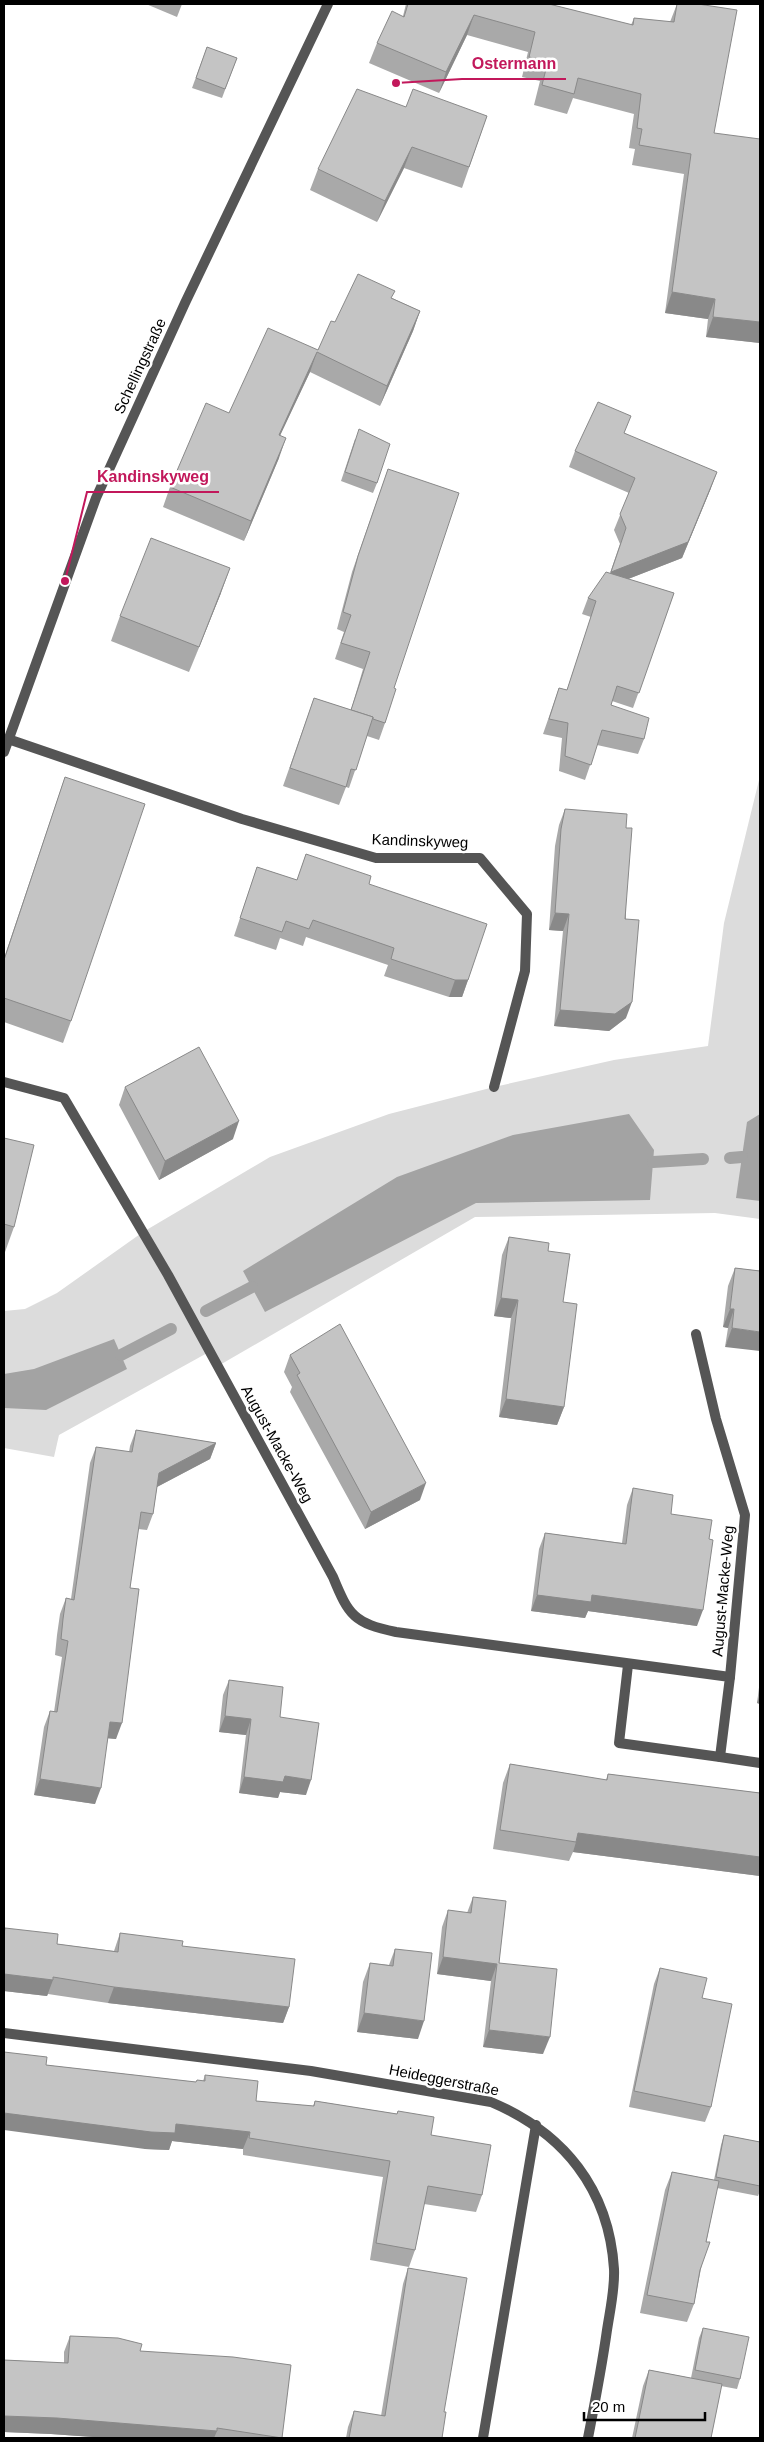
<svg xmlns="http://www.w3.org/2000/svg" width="764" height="2442" font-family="Arial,sans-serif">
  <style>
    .green { fill: #dcdcdc }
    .water { fill: #a3a3a3 }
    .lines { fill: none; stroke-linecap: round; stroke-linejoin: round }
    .stream { stroke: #a3a3a3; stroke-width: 12 }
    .service { stroke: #555; stroke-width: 10 }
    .minor { stroke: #555; stroke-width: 10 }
    .wall { fill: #a9a9a9 }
    .shaded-wall { fill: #898989 }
    .building { fill: #c4c4c4; stroke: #898989 }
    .labels { text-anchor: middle; stroke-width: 5; stroke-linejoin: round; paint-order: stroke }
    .street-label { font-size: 15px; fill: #000; stroke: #fff }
    .leader { fill: none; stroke: #c2185b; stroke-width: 2 }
    .callout-dot { fill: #c2185b; stroke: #fff; stroke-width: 2 }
    .callout-label { font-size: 16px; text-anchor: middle; font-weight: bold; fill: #c2185b; stroke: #fff; stroke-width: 5; stroke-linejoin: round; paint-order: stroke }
  </style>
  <rect width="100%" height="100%" fill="#fff"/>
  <polygon class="green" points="760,776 760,1219 715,1213 475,1217 218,1366 209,1352 59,1435 54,1457 4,1448 4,1311 25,1309 57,1293 143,1232 270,1157 389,1114 494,1087 614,1060 708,1046 724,923"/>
  <g class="water">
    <polygon points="629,1114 654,1150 650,1200 476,1203 265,1312 243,1271 397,1177 513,1135"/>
    <polygon points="760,1114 760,1201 736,1198 747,1122"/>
    <polygon points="114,1339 127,1369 46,1410 4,1408 4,1374 34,1369"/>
  </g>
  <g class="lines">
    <g class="stream">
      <polyline points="730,1158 742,1157"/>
      <polyline points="653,1162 703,1159"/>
      <polyline points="206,1311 252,1287"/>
      <polyline points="121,1355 171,1329"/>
    </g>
    <polyline class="service" points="483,2438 536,2125"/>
    <g class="minor">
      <polyline points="8,739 242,819 376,858 480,858 527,914 525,971 494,1087"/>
      <polyline points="4,752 96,498 185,303 328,4"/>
      <path d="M4 1082 64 1098 168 1275 333 1577C349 1616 354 1623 396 1632L730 1677 720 1757 760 1763"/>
      <polyline points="696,1334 716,1419 745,1515 730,1677"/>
      <polyline points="628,1665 619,1743 720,1757"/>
      <path d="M4 2033 311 2071 491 2102C564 2133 609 2189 614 2269 615 2289 610 2310 607 2330 602 2366 595 2402 588 2438"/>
    </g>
  </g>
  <g class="wall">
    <polygon points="146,4 182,4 177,17"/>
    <polygon points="406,4 549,4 631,25 634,18 670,22 677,4 698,4 714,133 760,343 706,337 708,319 665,313 684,174 632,165 635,149 629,148 634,114 573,98 567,114 534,105 540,81 522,77 528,52 467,35 439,93 369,63 377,43 403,16"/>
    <polygon points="207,47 237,58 222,98 192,88"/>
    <polygon points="406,107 487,116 462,188 404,168 377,222 310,190 318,169"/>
    <polygon points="392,298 420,311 413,331 380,406 310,372 280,435 279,458 244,541 163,507 170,487 229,413 318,350 335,322"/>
    <polygon points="625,433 711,488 682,558 628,579 674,593 633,708 612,701 611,705 644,739 638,754 597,745 585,780 559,771 562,738 543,734 559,688 567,690 591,617 582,614 588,598 610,573 620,544 614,530 629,493 569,467 575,451"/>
    <polygon points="355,439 377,483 373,493 341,481"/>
    <polygon points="388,469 394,688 385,723 379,740 367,736 349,788 346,787 339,805 283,786 314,698 351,710 363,669 335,659 344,632 337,629 352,572"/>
    <polygon points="221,593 189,672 111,641 120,616"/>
    <polygon points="65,777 71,1021 63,1043 4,1022 4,958"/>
    <polygon points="565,809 626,828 626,1018 609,1031 554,1026 563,931 549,930 555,846 559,825"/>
    <polygon points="306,854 369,884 468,980 462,997 449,997 384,976 388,965 306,937 303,946 280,938 276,950 234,936 257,867 297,880"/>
    <polygon points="125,1087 233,1139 159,1180 119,1105"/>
    <polygon points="4,1138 14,1227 5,1252 4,1252"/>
    <polygon points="509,1237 548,1251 563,1302 564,1407 557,1425 499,1417 511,1318 494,1316 502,1255"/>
    <polygon points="735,1268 760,1271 725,1347 728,1328 723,1327 728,1286"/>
    <polygon points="290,1355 420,1500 365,1529 290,1392 292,1387 284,1372"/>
    <polygon points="136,1430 216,1443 210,1459 157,1487 153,1514 147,1530 138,1529 130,1588 116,1739 108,1738 95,1804 34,1795 44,1727 50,1711 54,1712 62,1657 55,1655 57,1635 60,1614 66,1598 71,1599 90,1463 96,1447 129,1452 130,1446"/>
    <polygon points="633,1488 671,1514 697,1626 588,1611 585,1618 531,1611 539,1549 545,1533 622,1543 627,1505"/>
    <polygon points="229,1680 280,1717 306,1795 280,1792 278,1798 239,1793 246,1735 219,1732 223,1695"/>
    <polygon points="760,1680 760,1704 757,1703"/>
    <polygon points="510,1764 606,1780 608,1774 760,1793 760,1876 573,1852 569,1861 493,1849 503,1783"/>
    <polygon points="473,1897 499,1963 543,2054 483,2047 491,1981 437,1974 442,1927 448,1910 467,1913"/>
    <polygon points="5,1928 57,1944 114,1951 120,1933 182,1946 289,2007 283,2023 108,2003 48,1994 47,1996 4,1991 4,1930"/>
    <polygon points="395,1949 418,2039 357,2032 363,1982 370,1963 389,1965"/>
    <polygon points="660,1968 702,1998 711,2107 705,2122 629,2107 654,1984"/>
    <polygon points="46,2065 196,2082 203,2081 205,2075 256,2101 313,2106 315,2101 397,2114 398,2111 431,2135 482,2195 476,2212 424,2204 415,2250 409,2267 370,2260 383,2177 243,2155 243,2149 172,2141 169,2150 145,2149"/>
    <polygon points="724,2135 760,2142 760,2191 758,2196 717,2188 694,2304 687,2322 640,2313 665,2190 672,2172 714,2180 721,2145"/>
    <polygon points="408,2268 444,2412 442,2438 346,2438 348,2427 354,2411 381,2416 403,2284"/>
    <polygon points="703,2328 740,2379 737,2389 721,2386 711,2438 632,2438 643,2386 649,2370 691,2378 699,2338"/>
    <polygon points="70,2336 140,2351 291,2365 281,2438 107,2438 51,2434 4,2432 4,2360 64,2363 64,2352"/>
  </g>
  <g class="shaded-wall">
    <polygon points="474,15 467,35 439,93 446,72"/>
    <polygon points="412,147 404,168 377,222 385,201"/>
    <polygon points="672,292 715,299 708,319 665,313"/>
    <polygon points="420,311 413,331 380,406 387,386"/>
    <polygon points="713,317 760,322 760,343 706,337"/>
    <polygon points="317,352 310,372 271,455 279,435"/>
    <polygon points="286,438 279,458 244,541 251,521"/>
    <polygon points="717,472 711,488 682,558 605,588 611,572"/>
    <polygon points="230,568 221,593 189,672 199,647"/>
    <polygon points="555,913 569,914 563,931 549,930"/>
    <polygon points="455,980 468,980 462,997 449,997"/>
    <polygon points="632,1002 626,1018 609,1031 554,1026 560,1010"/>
    <polygon points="239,1121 233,1139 159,1180 165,1161"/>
    <polygon points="501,1298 518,1300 511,1318 494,1316"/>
    <polygon points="730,1309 734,1309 728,1328 723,1327"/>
    <polygon points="732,1328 760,1332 760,1351 725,1347"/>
    <polygon points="506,1399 564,1407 557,1425 499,1417"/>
    <polygon points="216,1443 210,1459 153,1489 159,1473"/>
    <polygon points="426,1483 420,1500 365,1529 371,1512"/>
    <polygon points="537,1595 592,1595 703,1610 697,1626 588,1611 585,1618 531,1611"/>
    <polygon points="760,1694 760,1704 757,1703"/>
    <polygon points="225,1716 251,1719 246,1735 219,1732"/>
    <polygon points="110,1722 122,1723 116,1739 104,1738"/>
    <polygon points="285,1776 311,1780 306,1795 280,1792 278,1798 239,1793 244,1777"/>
    <polygon points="40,1779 101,1788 95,1804 34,1795"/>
    <polygon points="578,1833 760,1857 760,1876 573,1852 576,1842"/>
    <polygon points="443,1957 497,1964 491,1981 437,1974"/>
    <polygon points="4,1974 53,1980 47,1996 4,1991"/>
    <polygon points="114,1987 289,2007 283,2023 108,2003"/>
    <polygon points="364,2013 424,2021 418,2039 357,2032"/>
    <polygon points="489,2030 550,2037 543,2054 483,2047"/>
    <polygon points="4,2113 176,2124 250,2132 243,2149 172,2141 169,2150 145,2149 4,2130"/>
    <polygon points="4,2416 57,2418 217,2431 214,2438 107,2438 51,2434 4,2432"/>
  </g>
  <g class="building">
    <polygon points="408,4 549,4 633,25 634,18 674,22 677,4 698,4 737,10 714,133 760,139 760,322 713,317 715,299 672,292 691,154 639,145 642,129 637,128 641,94 578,78 574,94 542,85 548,61 529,57 535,32 474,15 446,72 377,43 392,11 404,17"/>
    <polygon points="207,47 237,58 225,89 196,78"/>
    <polygon points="357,89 406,107 413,89 487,116 469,167 412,147 385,201 318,169"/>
    <polygon points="358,274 395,291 391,298 420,311 387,386 317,352 279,435 286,438 251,521 170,487 206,403 229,413 268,328 318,350 331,321 335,322"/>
    <polygon points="598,402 631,416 624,433 717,472 688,542 611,572 626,528 620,514 635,478 575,451"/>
    <polygon points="359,429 390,444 377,483 345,472"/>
    <polygon points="388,469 459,493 394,688 396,689 385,723 373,719 373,717 351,710 370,652 341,643 351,615 343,612 358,556"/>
    <polygon points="151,538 230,568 199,647 120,616"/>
    <polygon points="606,572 674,593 639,693 617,686 611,705 649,718 644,739 602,730 591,765 565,756 568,723 549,719 559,688 567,690 596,601 588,598"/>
    <polygon points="314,698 373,717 356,770 351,769 346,787 290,768"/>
    <polygon points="65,777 145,804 71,1021 4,998 4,960"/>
    <polygon points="565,809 627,814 626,828 632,828 625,919 639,920 632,1002 615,1014 560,1010 569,914 555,913 561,829"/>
    <polygon points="306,854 371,876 369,884 487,924 468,980 455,980 391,959 394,948 313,920 309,929 286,921 282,932 240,918 257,867 297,880"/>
    <polygon points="199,1047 239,1121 165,1161 125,1087"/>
    <polygon points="4,1138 34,1145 14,1227 4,1224"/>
    <polygon points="509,1237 549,1243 548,1251 570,1254 563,1302 577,1304 564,1407 506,1399 518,1300 501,1298"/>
    <polygon points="735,1268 760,1271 760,1332 732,1328 734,1309 730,1309"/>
    <polygon points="340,1324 426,1483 371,1512 297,1375 300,1373 290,1355"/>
    <polygon points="136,1430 216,1443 159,1473 153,1514 141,1512 130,1588 139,1589 122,1723 110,1722 101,1788 40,1779 50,1711 57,1712 68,1641 61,1639 63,1619 66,1598 74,1600 96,1447 132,1452"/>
    <polygon points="633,1488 673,1495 671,1514 712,1520 709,1539 713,1540 703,1610 592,1595 591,1602 537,1595 545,1533 626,1544"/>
    <polygon points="229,1680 283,1687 280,1717 319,1723 311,1780 285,1776 283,1782 244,1777 251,1719 225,1716"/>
    <polygon points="510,1764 607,1780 608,1774 760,1793 760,1857 578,1833 576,1842 500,1830"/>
    <polygon points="473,1897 506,1901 499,1963 557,1969 550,2037 489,2030 497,1964 443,1957 448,1910 471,1913"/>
    <polygon points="5,1928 58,1934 57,1944 118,1952 120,1933 183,1941 182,1946 295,1959 289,2007 114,1987 53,1977 53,1980 4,1974 4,1934"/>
    <polygon points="395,1949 432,1953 424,2021 364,2013 370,1963 393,1966"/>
    <polygon points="660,1968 707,1978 702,1998 732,2004 711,2107 634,2091"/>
    <polygon points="4,2052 47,2057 46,2065 196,2082 197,2080 205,2081 205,2075 258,2081 256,2101 314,2106 315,2101 397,2114 398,2111 434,2117 431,2135 491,2145 482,2195 428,2186 415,2250 376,2243 390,2161 249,2138 250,2132 176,2124 175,2133 151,2132 4,2113"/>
    <polygon points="724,2135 760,2142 760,2186 716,2177"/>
    <polygon points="672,2172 719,2181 706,2242 710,2242 700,2270 694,2304 647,2295"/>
    <polygon points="408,2268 467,2278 444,2412 446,2412 442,2438 349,2438 354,2411 385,2416"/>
    <polygon points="703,2328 749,2337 740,2379 695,2370"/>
    <polygon points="70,2336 118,2338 142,2344 140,2351 233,2357 291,2365 282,2438 217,2428 217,2431 57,2418 4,2416 4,2360 68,2363"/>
    <polygon points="649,2370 722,2384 711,2438 635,2438"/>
  </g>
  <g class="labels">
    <g class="street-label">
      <text transform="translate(140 366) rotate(-65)" y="5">Schellingstraße</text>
      <text transform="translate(420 841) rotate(2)" y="5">Kandinskyweg</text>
      <text transform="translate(277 1444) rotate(61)" y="5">August-Macke-Weg</text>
      <text transform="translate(723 1591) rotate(-85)" y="5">August-Macke-Weg</text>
      <text transform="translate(444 2080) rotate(11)" y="5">Heideggerstraße</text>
    </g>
  </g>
  <path class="leader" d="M396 83L462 79H566M65 581L87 492H219"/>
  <g class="callout-dot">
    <circle cx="396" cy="83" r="5"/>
    <circle cx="65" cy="581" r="5"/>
  </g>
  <g class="callout-label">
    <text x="514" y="69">Ostermann</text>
    <text x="153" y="482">Kandinskyweg</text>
  </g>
  <rect width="764" height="2442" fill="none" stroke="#000000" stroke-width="10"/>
  <path d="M584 2412v8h121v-8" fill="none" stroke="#000000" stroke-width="2.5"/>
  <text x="592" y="2412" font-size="15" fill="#000000" stroke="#ffffff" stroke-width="4" paint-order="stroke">20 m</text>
</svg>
